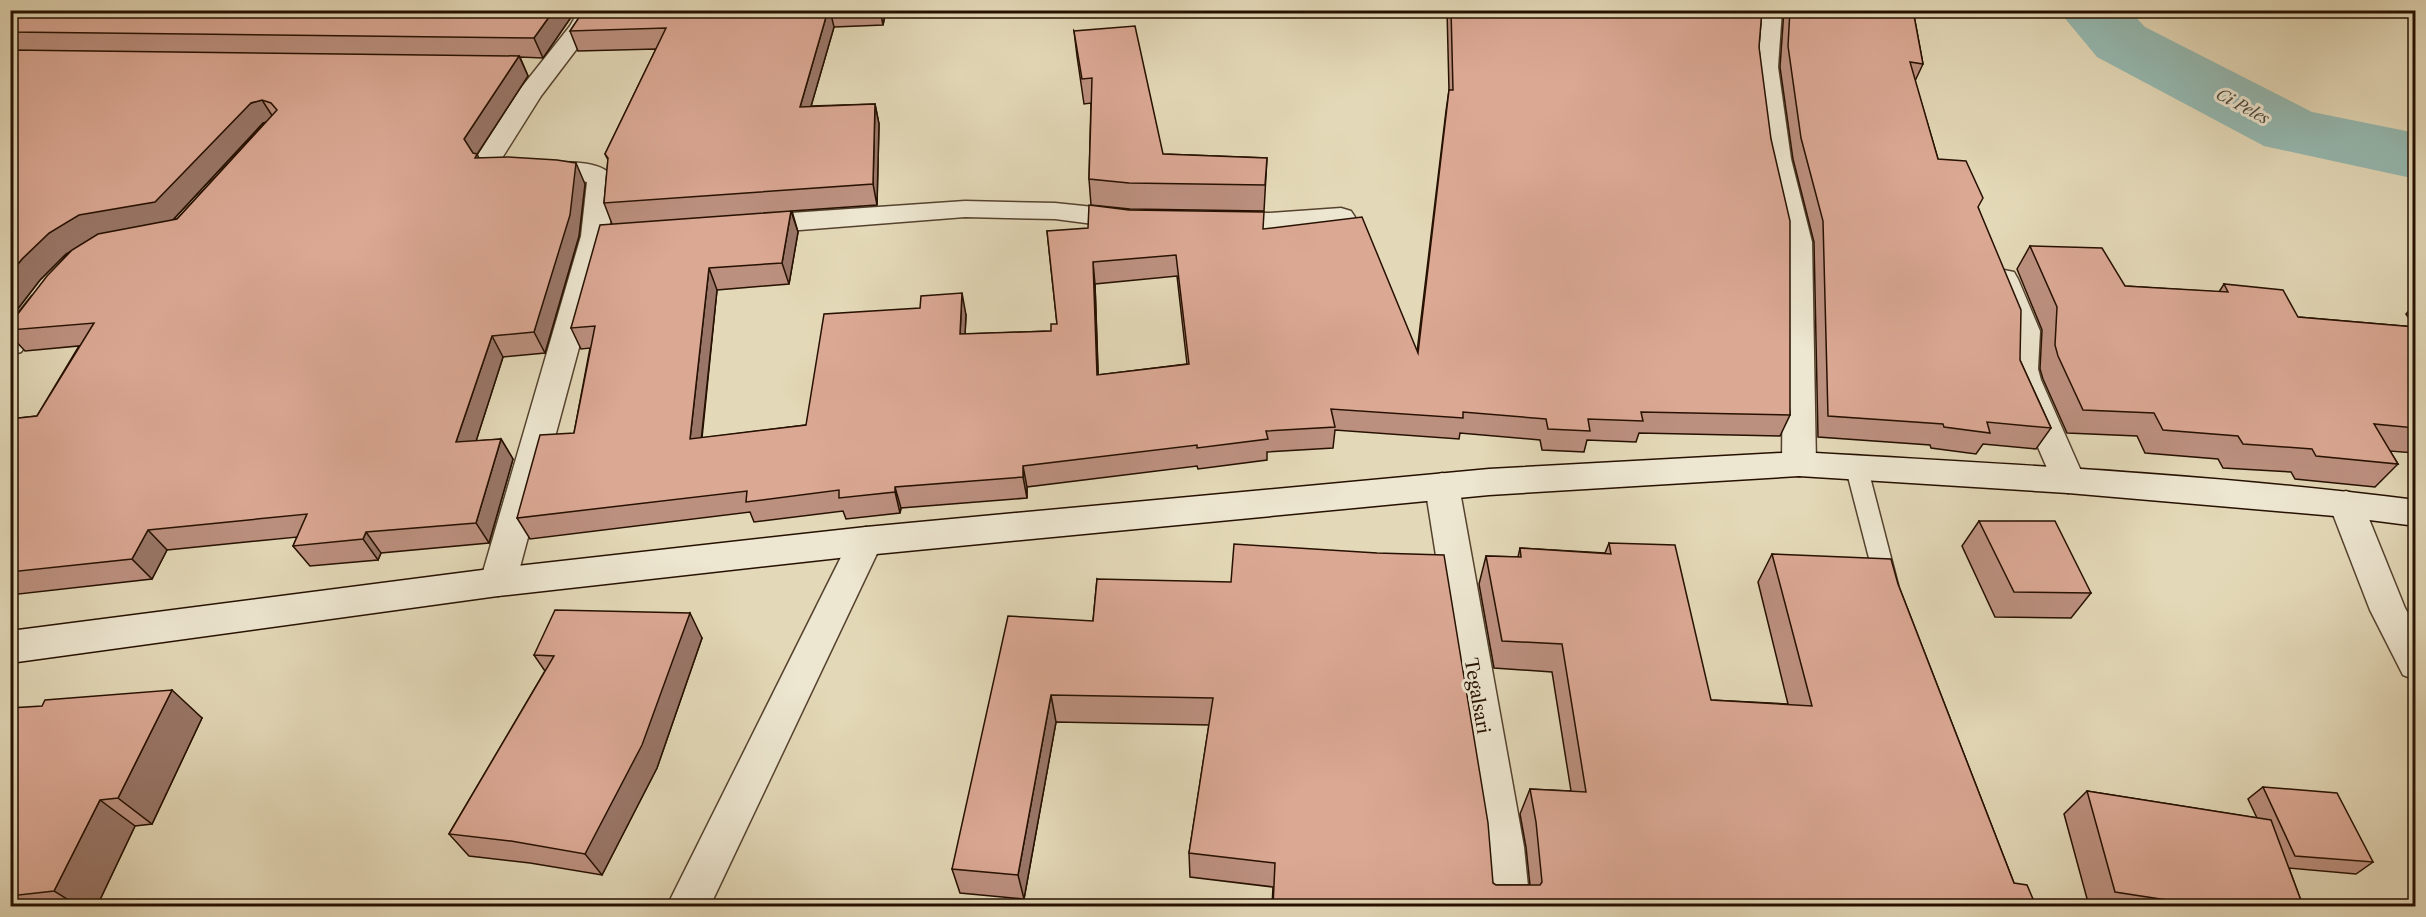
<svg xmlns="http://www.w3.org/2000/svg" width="2426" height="917" font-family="'Libre Caslon Text',serif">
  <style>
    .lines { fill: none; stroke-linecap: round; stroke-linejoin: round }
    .river { fill: #95b9b1; fill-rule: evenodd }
    .service-casing { stroke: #55422e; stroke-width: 3 }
    .minor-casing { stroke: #55422e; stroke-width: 3 }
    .secondary-casing { stroke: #261000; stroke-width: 3 }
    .service { fill: #ede6d0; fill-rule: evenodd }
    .minor { fill: #ede6d0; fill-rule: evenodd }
    .secondary { fill: #ede6d0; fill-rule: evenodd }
    .wall { fill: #bc907f; stroke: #261000; stroke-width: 1.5; fill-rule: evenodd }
    .shaded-wall { fill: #997668; stroke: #261000; stroke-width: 1.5 }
    .building { fill: #dba894; stroke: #261000; stroke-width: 1.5; fill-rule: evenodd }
    .labels { text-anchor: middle; stroke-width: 6; stroke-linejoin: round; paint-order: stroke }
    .far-water-label { font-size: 16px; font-style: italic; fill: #4d4b3e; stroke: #ede6d0 }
    .street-label { font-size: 18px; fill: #261000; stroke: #ede6d0 }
  </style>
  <rect width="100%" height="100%" fill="#e3d8b7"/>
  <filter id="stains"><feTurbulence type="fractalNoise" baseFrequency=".00333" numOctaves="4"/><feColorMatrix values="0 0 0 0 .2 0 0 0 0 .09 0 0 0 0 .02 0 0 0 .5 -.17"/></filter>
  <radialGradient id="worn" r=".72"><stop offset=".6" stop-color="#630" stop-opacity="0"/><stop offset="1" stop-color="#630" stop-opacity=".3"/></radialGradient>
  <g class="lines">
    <polygon class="river" points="2058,10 2129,10 2145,27 2312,112 2416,133 2416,179 2264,146 2097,57"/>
    <g class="service-casing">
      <polygon id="service" points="1857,461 1864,463 1868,469 1898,585 1895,592 1887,594 1879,592 1876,585 1846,469 1850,463"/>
    </g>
    <g class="minor-casing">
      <g id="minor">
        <path d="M579 10H602L588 34 541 96 502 158C529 169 596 151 614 178L609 236 516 582 511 592 498 596 485 592 480 582 581 236 587 182 566 178 494 174 485 172 476 158 521 88 570 26Z"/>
        <polygon points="1760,10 1782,10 1778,67 1791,159 1812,242 1816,464 1811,473 1799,476 1787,473 1782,464 1784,242 1765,159 1754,67"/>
        <polygon points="965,201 1055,203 1132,211 1142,214 1146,220 1142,226 1132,229 1055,219 965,217 749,234 739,231 735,225 739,219 749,216"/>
        <path d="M1341 208 1351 211 1355 217 1351 223C1320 231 1239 235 1209 227L1205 221 1209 215 1219 212 1269 213Z"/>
        <polygon points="2004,270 2014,272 2018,279 2040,331 2038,369 2041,380 2085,480 2080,489 2068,493 2056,489 2009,380 2008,369 2010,331 1990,279 1994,272"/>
        <polygon points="42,293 52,296 57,303 21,352 10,355 10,323 32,296"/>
        <polygon points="1442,473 1454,477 1459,486 1524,847 1530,906 1487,906 1482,847 1425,486 1430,477"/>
        <polygon points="2346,491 2358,495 2363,504 2405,608 2416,627 2416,680 2403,675 2370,610 2329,504 2334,495"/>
        <polygon points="866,527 878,531 883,541 710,906 667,906 849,541 854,531"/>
      </g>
    </g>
    <g class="secondary-casing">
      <path id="secondary" d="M1799 452C2005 464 2211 474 2416 500V526L2346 517 2068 493 1799 476 1489 495 866 555 498 596 10 663V631L498 568 866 527 1489 469Z"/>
    </g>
    <use href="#service" class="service"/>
    <use href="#minor" class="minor"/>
    <use href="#secondary" class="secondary"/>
  </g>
  <g class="wall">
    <path d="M10 10H576L543 58 520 57 528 76 477 154 479 158 585 184 579 236 545 353 503 357 476 441 501 439 513 459 489 543 381 553 378 560 310 566 293 546 297 537 167 550 152 579 10 595V419L37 416 79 346 25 351 10 335V324L70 251 66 254 40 280 10 319ZM263 123H265L177 219 173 220Z"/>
    <path d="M584 10H886L883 25 834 27 811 106 875 104 879 124 877 205 792 211 798 232 789 284 717 290 702 438 806 425 966 315 965 334 1051 331 1057 324 1047 231 1263 229 1417 352 1446 111 1449 90 1447 10H1762L1759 47 1790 415 1780 436 1639 433 1636 442 1587 440 1584 452 1542 450 1540 440 1460 433 1459 439 1335 430 1333 448 1267 452V460L1198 469 1197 466 1027 487V498L901 508 900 513 846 519 843 511 754 522 750 512 530 539 517 518 574 433 590 348 581 349 571 328 612 224 604 203 608 160 605 154 656 49 578 51 570 31ZM1177 276 1187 364 1098 375 1095 284Z"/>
    <polygon points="1784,10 1913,10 1923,64 1915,81 1938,159 1978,207 2020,360 2051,428 2036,449 1983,444 1976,454 1931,448 1930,445 1818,437 1814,242 1793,159 1780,67"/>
    <polygon points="1074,31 1163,154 1267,158 1264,211 1130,209 1091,205 1089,179 1091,103 1084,104 1077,56"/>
    <polygon points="2030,246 2125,286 2219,292 2224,284 2298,317 2415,327 2406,314 2415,304 2415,453 2390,451 2398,464 2375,487 2295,479 2291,472 2223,468 2218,459 2145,453 2137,436 2067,433 2043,379 2040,369 2042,330 2017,269"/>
    <polygon points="1979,521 2091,593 2071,618 1995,617 1962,546"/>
    <polygon points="1609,543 1711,700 1788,704 1758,582 1772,554 1898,584 2014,883 2036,906 1272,906 1273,887 1190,877 1189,853 1209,725 1056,722 1024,899 960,893 952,869 1093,621 1097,579 1496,885 1530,885 1526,847 1520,814 1530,789 1571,791 1552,672 1494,668 1479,584 1486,556 1518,557 1520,548 1605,553"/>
    <polygon points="702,638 657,768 602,875 530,863 469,856 449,834 545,671 534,655"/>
    <polygon points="10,708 202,718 152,824 135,826 97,906 10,906"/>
    <polygon points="2263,787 2373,862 2356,874 2289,868 2303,906 2089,906 2064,814 2087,791 2257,818 2248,799"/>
  </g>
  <g class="shaded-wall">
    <polygon points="554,10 576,10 543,58 534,38"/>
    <polygon points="828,10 830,10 834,27 805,127 800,107"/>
    <polygon points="880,10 886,10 883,25"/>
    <polygon points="519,56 528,76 474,159 464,139"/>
    <polygon points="262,100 275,120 263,123 170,223 96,236 66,254 40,280 10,319 10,274 22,259 49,233 251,103"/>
    <polygon points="875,104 879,124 877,205 873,184"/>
    <polygon points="576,163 585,184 579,236 545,353 534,332"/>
    <polygon points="791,211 798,232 789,284 782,263"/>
    <polygon points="1093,262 1095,284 1099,396 1097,375"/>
    <polygon points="709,268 717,290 699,460 690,439"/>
    <polygon points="962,293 966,315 964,355 960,334"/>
    <polygon points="492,336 503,357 469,463 456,442"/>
    <polygon points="501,439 513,459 489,543 476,523"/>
    <polygon points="1023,466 1027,487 1027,498 1023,477"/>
    <polygon points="895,487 901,508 900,513 895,492"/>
    <polygon points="148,530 167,550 152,579 132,559"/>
    <polygon points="366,532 381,553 378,560 363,539"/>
    <polygon points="690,613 702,638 657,768 602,875 585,854"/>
    <polygon points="172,690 202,718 152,824 118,798"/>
    <polygon points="1051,695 1056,722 1024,899 1018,875"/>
    <polygon points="100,800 135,826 97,906 78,906 54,891"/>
  </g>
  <g class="building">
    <polygon points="10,10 554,10 534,38 10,32"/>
    <polygon points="584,10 828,10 800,107 875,104 873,184 604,203 608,158 605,154 666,28 570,31"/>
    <path d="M1451 10H1762L1759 47 1771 139 1790 221V415L1641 412 1643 421 1588 419 1590 431 1548 429 1546 419 1463 412V418L1331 409 1335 427 1266 431 1268 439 1197 448V445L1023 466V477L895 487V492L839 498V490L746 502 747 491 517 518 540 435 574 433 595 326 571 328 600 225 791 211 782 263 709 268 690 439 806 425 824 314 920 308 921 296 962 293 960 334 1051 331V324H1057L1047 231 1088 228 1089 205 1129 210 1264 212 1263 229 1362 217 1418 353 1449 90H1453ZM1176 255 1189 364 1097 375 1093 262Z"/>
    <polygon points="1790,10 1913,10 1923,64 1910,62 1938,159 1966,161 1983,198 1978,207 2021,310 2020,360 2051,428 1987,422 1990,433 1944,427 1943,424 1828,416 1823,221 1801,138 1788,46"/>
    <polygon points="1135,26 1163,154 1267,158 1265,185 1129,183 1089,179 1092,78 1082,79 1074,31"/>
    <polygon points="10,50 519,56 464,139 473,153 477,154 475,158 508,157 557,160 576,163 570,215 534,332 492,336 456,442 501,439 476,523 366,532 363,539 293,546 307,514 148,530 132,559 10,572 10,419 37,416 94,323 10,330 10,324 47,276 72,250 98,234 177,219 277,110 271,103 262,100 251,103 155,202 79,215 49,233 22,259 10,274"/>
    <polygon points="2030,246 2102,248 2125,286 2228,292 2224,284 2283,290 2298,317 2415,327 2415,428 2374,424 2398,464 2316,456 2312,449 2243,444 2238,436 2163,430 2154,413 2083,410 2058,356 2055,345 2057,307"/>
    <polygon points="1979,521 2055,521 2091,593 2014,592"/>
    <polygon points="1609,543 1675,545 1711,700 1812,706 1772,554 1891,559 1898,584 2014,883 2027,885 2036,906 1273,906 1275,863 1189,853 1213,698 1051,695 1018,875 952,869 1008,616 1093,621 1097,579 1231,582 1234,544 1377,553 1444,555 1488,823 1493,883 1496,885 1540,885 1542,882 1536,822 1530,789 1586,792 1562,644 1502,641 1486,556 1521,557 1520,548 1611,554"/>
    <polygon points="555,610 690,613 642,745 585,854 511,841 449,834 554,656 534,655"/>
    <polygon points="172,690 118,798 100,800 54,891 10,896 10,708 42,706 45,700"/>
    <polygon points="2263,787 2337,793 2373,862 2295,856"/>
    <polygon points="2087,791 2271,820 2303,906 2206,906 2115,892"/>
  </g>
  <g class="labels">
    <g class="far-water-label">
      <text transform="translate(2243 106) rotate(28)" y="6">Ci Peles</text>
    </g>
    <g class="street-label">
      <text transform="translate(1477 696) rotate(80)" y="6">Tegalsari</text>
    </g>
  </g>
  <rect width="2426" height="917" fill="none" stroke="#e3d8b7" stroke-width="36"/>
  <rect x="12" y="12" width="2402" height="893" fill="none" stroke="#261000" stroke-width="3"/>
  <rect x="18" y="18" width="2390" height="881" fill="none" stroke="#261000" stroke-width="1.5"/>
  <rect width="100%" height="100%" filter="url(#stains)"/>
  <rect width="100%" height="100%" fill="url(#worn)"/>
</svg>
